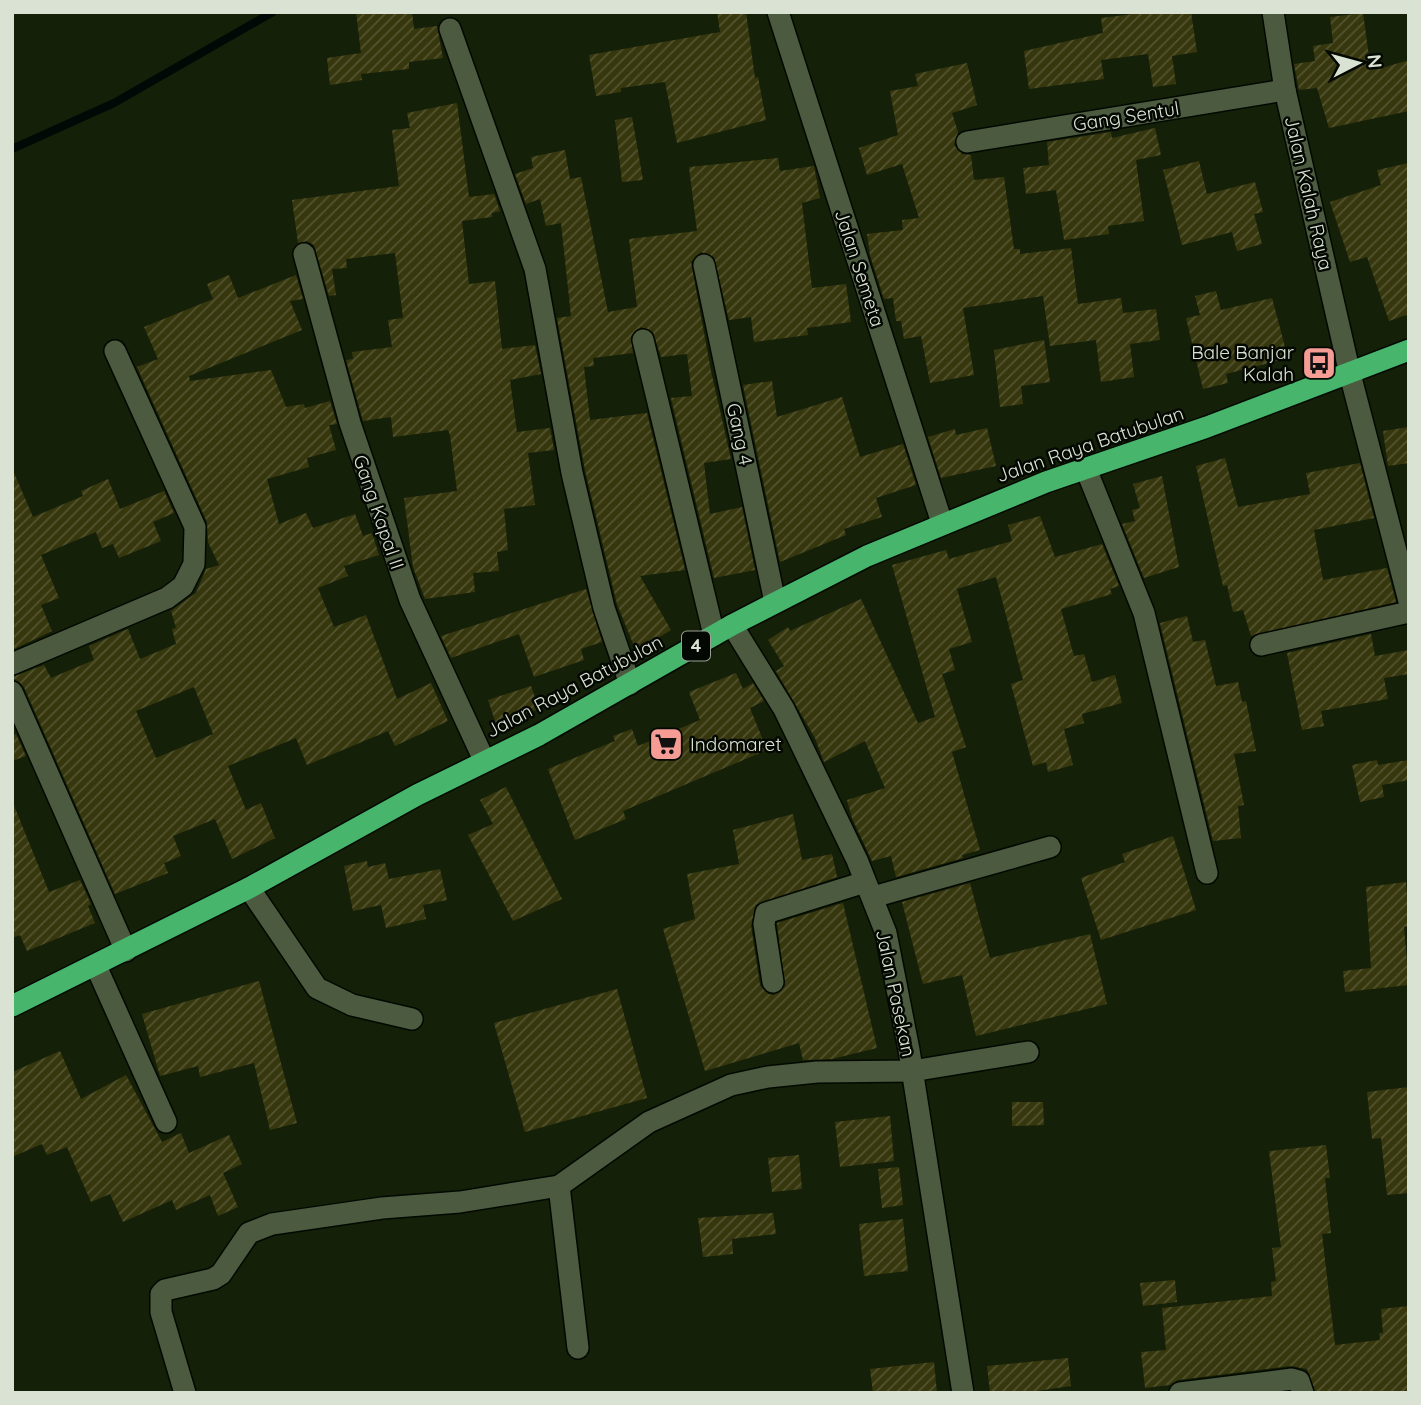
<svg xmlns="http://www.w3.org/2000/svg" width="1421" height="1405" font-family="Quicksand,sans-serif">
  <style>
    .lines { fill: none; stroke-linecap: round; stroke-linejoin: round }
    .stream { stroke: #010906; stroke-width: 8 }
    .building { fill: url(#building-hatch); fill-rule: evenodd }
    .minor-casing { stroke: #030900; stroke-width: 24 }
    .highway-casing { stroke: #030900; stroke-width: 24 }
    .minor { stroke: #4c5a40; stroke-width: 21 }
    .highway { stroke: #47b56c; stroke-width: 21 }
    .labels { text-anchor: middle; stroke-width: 5; stroke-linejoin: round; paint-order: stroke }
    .shield { fill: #040802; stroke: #9aa194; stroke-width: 2 }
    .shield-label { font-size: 18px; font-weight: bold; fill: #dae3d3 }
    .street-label { font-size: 19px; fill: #dae3d3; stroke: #040802 }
    .poi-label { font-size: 19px; fill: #dae3d3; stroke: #040802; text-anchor: end }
  </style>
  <defs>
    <pattern id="building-hatch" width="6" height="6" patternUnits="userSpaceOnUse" patternTransform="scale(1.75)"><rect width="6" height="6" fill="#37370e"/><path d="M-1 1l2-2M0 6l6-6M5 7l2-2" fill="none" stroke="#535430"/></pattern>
  </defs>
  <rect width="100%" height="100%" fill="#152008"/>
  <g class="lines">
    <polyline class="stream" points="12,149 114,103 273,12"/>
  </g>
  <g class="building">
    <polygon points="356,12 412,12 414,29 437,26 443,58 409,62 409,69 361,74 362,80 330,85 327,58 361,53"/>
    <polygon points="717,12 746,12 755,78 758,77 766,120 677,143 665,82 621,88 621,92 596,96 589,55 720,32"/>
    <polygon points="1149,12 1191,12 1197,52 1172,56 1176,84 1153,87 1148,54 1101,60 1104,79 1029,89 1024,51 1103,33 1101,18"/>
    <polygon points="1363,13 1370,64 1380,62 1382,68 1409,60 1409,111 1329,128 1317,88 1299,90 1294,64 1315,61 1313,46 1333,43 1330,17"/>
    <polygon points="967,63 977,105 952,113 958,132 954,145 962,154 971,155 974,180 1004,177 1014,249 1020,249 1020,254 1071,248 1078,304 1121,298 1123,313 1156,309 1160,340 1130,344 1134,377 1101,382 1096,340 1050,346 1043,296 963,308 974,375 930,383 921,336 904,339 901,321 896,321 893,298 884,299 870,255 867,234 903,230 902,220 919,218 902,164 867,175 859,148 898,135 890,91 918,86 915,74"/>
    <polygon points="457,103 469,197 494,194 500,211 492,213 492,217 462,221 469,284 495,281 502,349 535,345 541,374 510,380 517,432 550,428 554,450 528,453 535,505 504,509 508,550 497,552 499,571 473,573 475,592 425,599 413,567 404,498 457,491 450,435 448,430 393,437 391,417 363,421 346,360 353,359 352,352 392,347 388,320 403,318 395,253 346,259 347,268 332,269 336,295 329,296 314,245 307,241 298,243 292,200 399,186 392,130 410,128 407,113"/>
    <polygon points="632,117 643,180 622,182 615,120"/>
    <polygon points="1155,128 1161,155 1136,160 1144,221 1108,226 1109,234 1064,240 1056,190 1026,194 1023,168 1049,165 1047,142 1111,132 1112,138"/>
    <polygon points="565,150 570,179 581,177 608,312 637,307 629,239 697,231 689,167 778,158 780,171 814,166 820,198 802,203 812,288 846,284 851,322 807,328 808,335 754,342 751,317 729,320 714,257 701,252 691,262 711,371 731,459 704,463 710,514 742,507 755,570 714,578 671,398 692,396 687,354 661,357 653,332 641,327 631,336 633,353 593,358 594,366 584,367 590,420 647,413 685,570 640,576 671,630 636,651 617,604 585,470 557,318 571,316 561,223 546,226 540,199 526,204 515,174 533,168 531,157"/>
    <polygon points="1199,161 1207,194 1255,182 1263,212 1254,214 1262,244 1237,251 1232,232 1182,245 1163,170"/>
    <polygon points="1409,163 1409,314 1389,321 1367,257 1350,262 1330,202 1381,185 1377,170"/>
    <path d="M229 275 238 298 296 275 303 299 290 301 302 330 189 376 190 381 271 370 286 407 304 404 305 408 330 401 337 424 329 425 336 450 307 458 309 467 267 479 279 524 306 513 313 528 355 514 363 536 372 533 379 555 344 566 348 576 318 588 334 627 366 615 397 699 431 683 448 721 395 746 388 731 307 765 296 738 228 766 246 810 261 803 275 838 232 859 215 819 173 836 181 856 164 863 168 873 115 894 24 687 12 677 44 665 51 678 94 660 89 646 128 629 140 659 176 644 172 629 176 628 171 611 196 593 206 569 219 565 208 542 207 522 137 367 158 359 144 327 213 299 207 284ZM194 687 213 734 156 758 136 711Z"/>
    <polygon points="1216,291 1221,310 1272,298 1288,358 1226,374 1228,383 1203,389 1186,318 1200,315 1195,296"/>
    <polygon points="1044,340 1050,382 1021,386 1023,404 1000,407 994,350"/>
    <polygon points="772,381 777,417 842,397 860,457 903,444 916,485 876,498 882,517 844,529 846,535 780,562 743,385"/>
    <polygon points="1409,427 1409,463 1388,466 1383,431"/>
    <polygon points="987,428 996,466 941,478 928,437 955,429 956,435"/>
    <polygon points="1225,458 1238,507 1310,494 1306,473 1360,463 1374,518 1314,530 1323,580 1387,568 1396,602 1251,636 1243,610 1233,612 1227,585 1223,586 1196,466"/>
    <polygon points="12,468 33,517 83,496 81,491 108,479 120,509 164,491 174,513 153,522 161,541 119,558 113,544 102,548 96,532 41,555 59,598 41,605 52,631 12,650"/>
    <polygon points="1162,476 1179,567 1144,578 1122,524 1135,521 1132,510 1140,508 1133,484"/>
    <polygon points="1040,516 1055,557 1102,544 1119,586 1110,589 1112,594 1061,609 1074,656 1084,654 1092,682 1115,675 1122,703 1082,714 1084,723 1064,729 1073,765 1048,772 1046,762 1033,766 1011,684 1023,680 996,577 957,589 972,642 949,649 955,670 942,674 966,747 952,752 980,850 962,855 963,858 896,877 891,856 872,861 852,818 847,800 885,788 865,741 824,762 815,738 776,671 784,666 768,640 788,627 790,631 861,599 918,723 935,717 892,565 946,550 949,559 1012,541 1008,525"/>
    <polygon points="586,589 602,642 581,649 584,660 534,677 519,634 451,658 441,636"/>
    <polygon points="1187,616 1193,642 1205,640 1216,686 1238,682 1242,702 1246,701 1256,751 1234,754 1244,805 1238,806 1241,838 1213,841 1160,623"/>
    <polygon points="1371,634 1375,656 1409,650 1409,674 1384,678 1388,699 1321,711 1324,726 1302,730 1287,653"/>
    <polygon points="736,673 743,689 753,683 764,701 750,708 767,750 623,811 626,819 575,840 548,769 615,741 613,736 632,729 638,746 700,720 689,692"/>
    <polygon points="531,686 539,709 496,724 488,700"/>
    <polygon points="16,734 26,756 12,761 12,735"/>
    <polygon points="1377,760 1378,765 1409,760 1409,780 1382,785 1384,797 1360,802 1352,765"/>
    <polygon points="506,787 562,899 513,921 468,835 493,824 480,800"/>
    <polygon points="13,803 49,892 80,880 91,904 88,906 95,923 27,951 20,935 12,938"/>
    <polygon points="793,814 802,860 832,854 837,877 756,905 751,926 760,985 768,994 774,995 785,986 777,923 843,903 877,1048 832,1059 803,1060 799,1043 705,1071 663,929 695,919 687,874 739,864 733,830"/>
    <polygon points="1173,836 1196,910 1101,940 1081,878 1125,862 1122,854"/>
    <polygon points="367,861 368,867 385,863 389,879 440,869 447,900 423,905 426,919 386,928 381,905 353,911 344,866"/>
    <polygon points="1406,882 1409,926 1404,927 1409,985 1345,992 1343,971 1371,968 1366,887"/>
    <polygon points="970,883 990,958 1090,934 1107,1004 976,1036 962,975 923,984 902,902"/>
    <polygon points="259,981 297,1123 270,1130 254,1063 200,1077 198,1066 160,1076 142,1014"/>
    <polygon points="617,989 647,1098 525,1132 494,1023"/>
    <polygon points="60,1051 81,1099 126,1075 162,1142 181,1133 189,1153 229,1135 242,1164 223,1173 238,1207 218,1216 210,1195 176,1210 172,1200 123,1222 110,1194 91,1202 67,1147 47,1155 42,1144 12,1157 12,1072"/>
    <polygon points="1409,1087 1409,1193 1387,1195 1381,1138 1372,1139 1367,1092"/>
    <polygon points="1012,1102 1043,1102 1044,1125 1012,1126"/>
    <polygon points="890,1116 894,1161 840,1167 835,1122"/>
    <polygon points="1326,1145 1330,1178 1325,1178 1331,1233 1322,1234 1335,1345 1380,1340 1379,1333 1383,1333 1381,1309 1409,1306 1409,1393 1316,1393 1307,1369 1291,1366 1178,1380 1170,1385 1145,1388 1141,1352 1166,1350 1162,1308 1272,1296 1271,1282 1276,1281 1272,1248 1281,1247 1269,1151"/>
    <polygon points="799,1155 802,1189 772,1192 768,1158"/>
    <polygon points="899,1167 903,1205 882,1208 878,1169"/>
    <polygon points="773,1213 776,1234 732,1239 733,1254 703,1257 698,1218"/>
    <polygon points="903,1219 908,1271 864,1276 859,1224"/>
    <polygon points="1175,1280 1177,1302 1143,1306 1140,1283"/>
    <polygon points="1068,1358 1071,1386 1023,1393 990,1393 987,1366"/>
    <polygon points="934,1362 937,1393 873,1393 870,1369"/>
  </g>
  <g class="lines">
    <g class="minor-casing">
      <g id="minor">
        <polyline points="778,12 942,523"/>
        <polyline points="1273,12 1285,90 1350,374 1409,601"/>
        <polyline points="450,29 535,269 572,473 604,608 630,684"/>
        <polyline points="967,142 1285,90"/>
        <polyline points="304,254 350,423 410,600 484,760"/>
        <polyline points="704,265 775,602"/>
        <polyline points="643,340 714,635"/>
        <polyline points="1086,469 1144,613 1207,873"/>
        <polyline points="732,625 784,709 857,860 886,933 909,1050 963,1393"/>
        <polyline points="1261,645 1409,612"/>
        <polyline points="12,664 167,598 183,586 194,564 195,527 115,351"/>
        <polyline points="12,692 126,951"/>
        <polyline points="249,888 317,988 352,1005 412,1019"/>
        <polyline points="873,897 1050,847"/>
        <polyline points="96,966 166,1122"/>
        <polyline points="773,982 764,924 766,913 865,882"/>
        <polyline points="559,1186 578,1348"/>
        <polyline points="185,1393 161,1312 161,1294 165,1290 213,1279 221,1274 249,1233 272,1224 382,1208 460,1202 559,1186 649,1122 731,1085 768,1077 817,1072 912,1071 1028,1052"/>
        <polyline points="1180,1393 1292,1379 1299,1381 1303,1393"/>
      </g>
    </g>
    <g class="highway-casing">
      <polyline id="highway" points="12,1006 249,888 417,795 539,735 732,625 867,556 1046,482 1207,427 1409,350"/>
    </g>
    <use href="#minor" class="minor"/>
    <use href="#highway" class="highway"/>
  </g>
  <defs>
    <g id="bus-square" transform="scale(1.75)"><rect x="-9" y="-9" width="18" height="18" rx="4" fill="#f59c95" stroke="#040802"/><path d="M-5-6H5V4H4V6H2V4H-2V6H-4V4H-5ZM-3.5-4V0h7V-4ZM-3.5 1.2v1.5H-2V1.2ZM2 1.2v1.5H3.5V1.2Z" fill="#111"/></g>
    <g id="supermarket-square" transform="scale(1.75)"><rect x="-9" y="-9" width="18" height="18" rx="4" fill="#f59c95" stroke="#040802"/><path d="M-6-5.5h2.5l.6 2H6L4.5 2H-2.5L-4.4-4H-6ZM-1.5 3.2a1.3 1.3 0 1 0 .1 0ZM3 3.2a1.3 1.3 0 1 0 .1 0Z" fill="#111"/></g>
  </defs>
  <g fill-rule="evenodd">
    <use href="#bus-square" x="1319" y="363"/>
    <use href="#supermarket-square" x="666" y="744"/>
  </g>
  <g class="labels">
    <rect class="shield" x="682" y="631.5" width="28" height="29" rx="5"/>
    <g class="shield-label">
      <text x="696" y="652">4</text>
    </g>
    <g class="street-label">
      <text transform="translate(1126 116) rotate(-9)" y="7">Gang Sentul</text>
      <text transform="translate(1309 193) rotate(77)" y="7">Jalan Kalah Raya</text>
      <text transform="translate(860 268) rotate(72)" y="7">Jalan Semeta</text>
      <text transform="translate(740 434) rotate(78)" y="7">Gang 4</text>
      <text transform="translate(1090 444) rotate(-19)" y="7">Jalan Raya Batubulan</text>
      <text transform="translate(379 512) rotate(71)" y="7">Gang Kapal II</text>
      <text transform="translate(574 686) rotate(-28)" y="7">Jalan Raya Batubulan</text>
      <text transform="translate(896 993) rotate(78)" y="7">Jalan Pasekan</text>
    </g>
    <g class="poi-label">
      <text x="1294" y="359">Bale Banjar<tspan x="1294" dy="22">Kalah</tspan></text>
      <text x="690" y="751" text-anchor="start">Indomaret</text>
    </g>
  </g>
  <rect width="1421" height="1405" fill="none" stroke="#dae3d3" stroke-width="28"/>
  <g transform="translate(1358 63) rotate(84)" stroke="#040802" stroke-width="5" paint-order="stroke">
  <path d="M0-5L12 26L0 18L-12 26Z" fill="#dae3d3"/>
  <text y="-10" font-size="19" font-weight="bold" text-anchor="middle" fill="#dae3d3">N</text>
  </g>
</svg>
